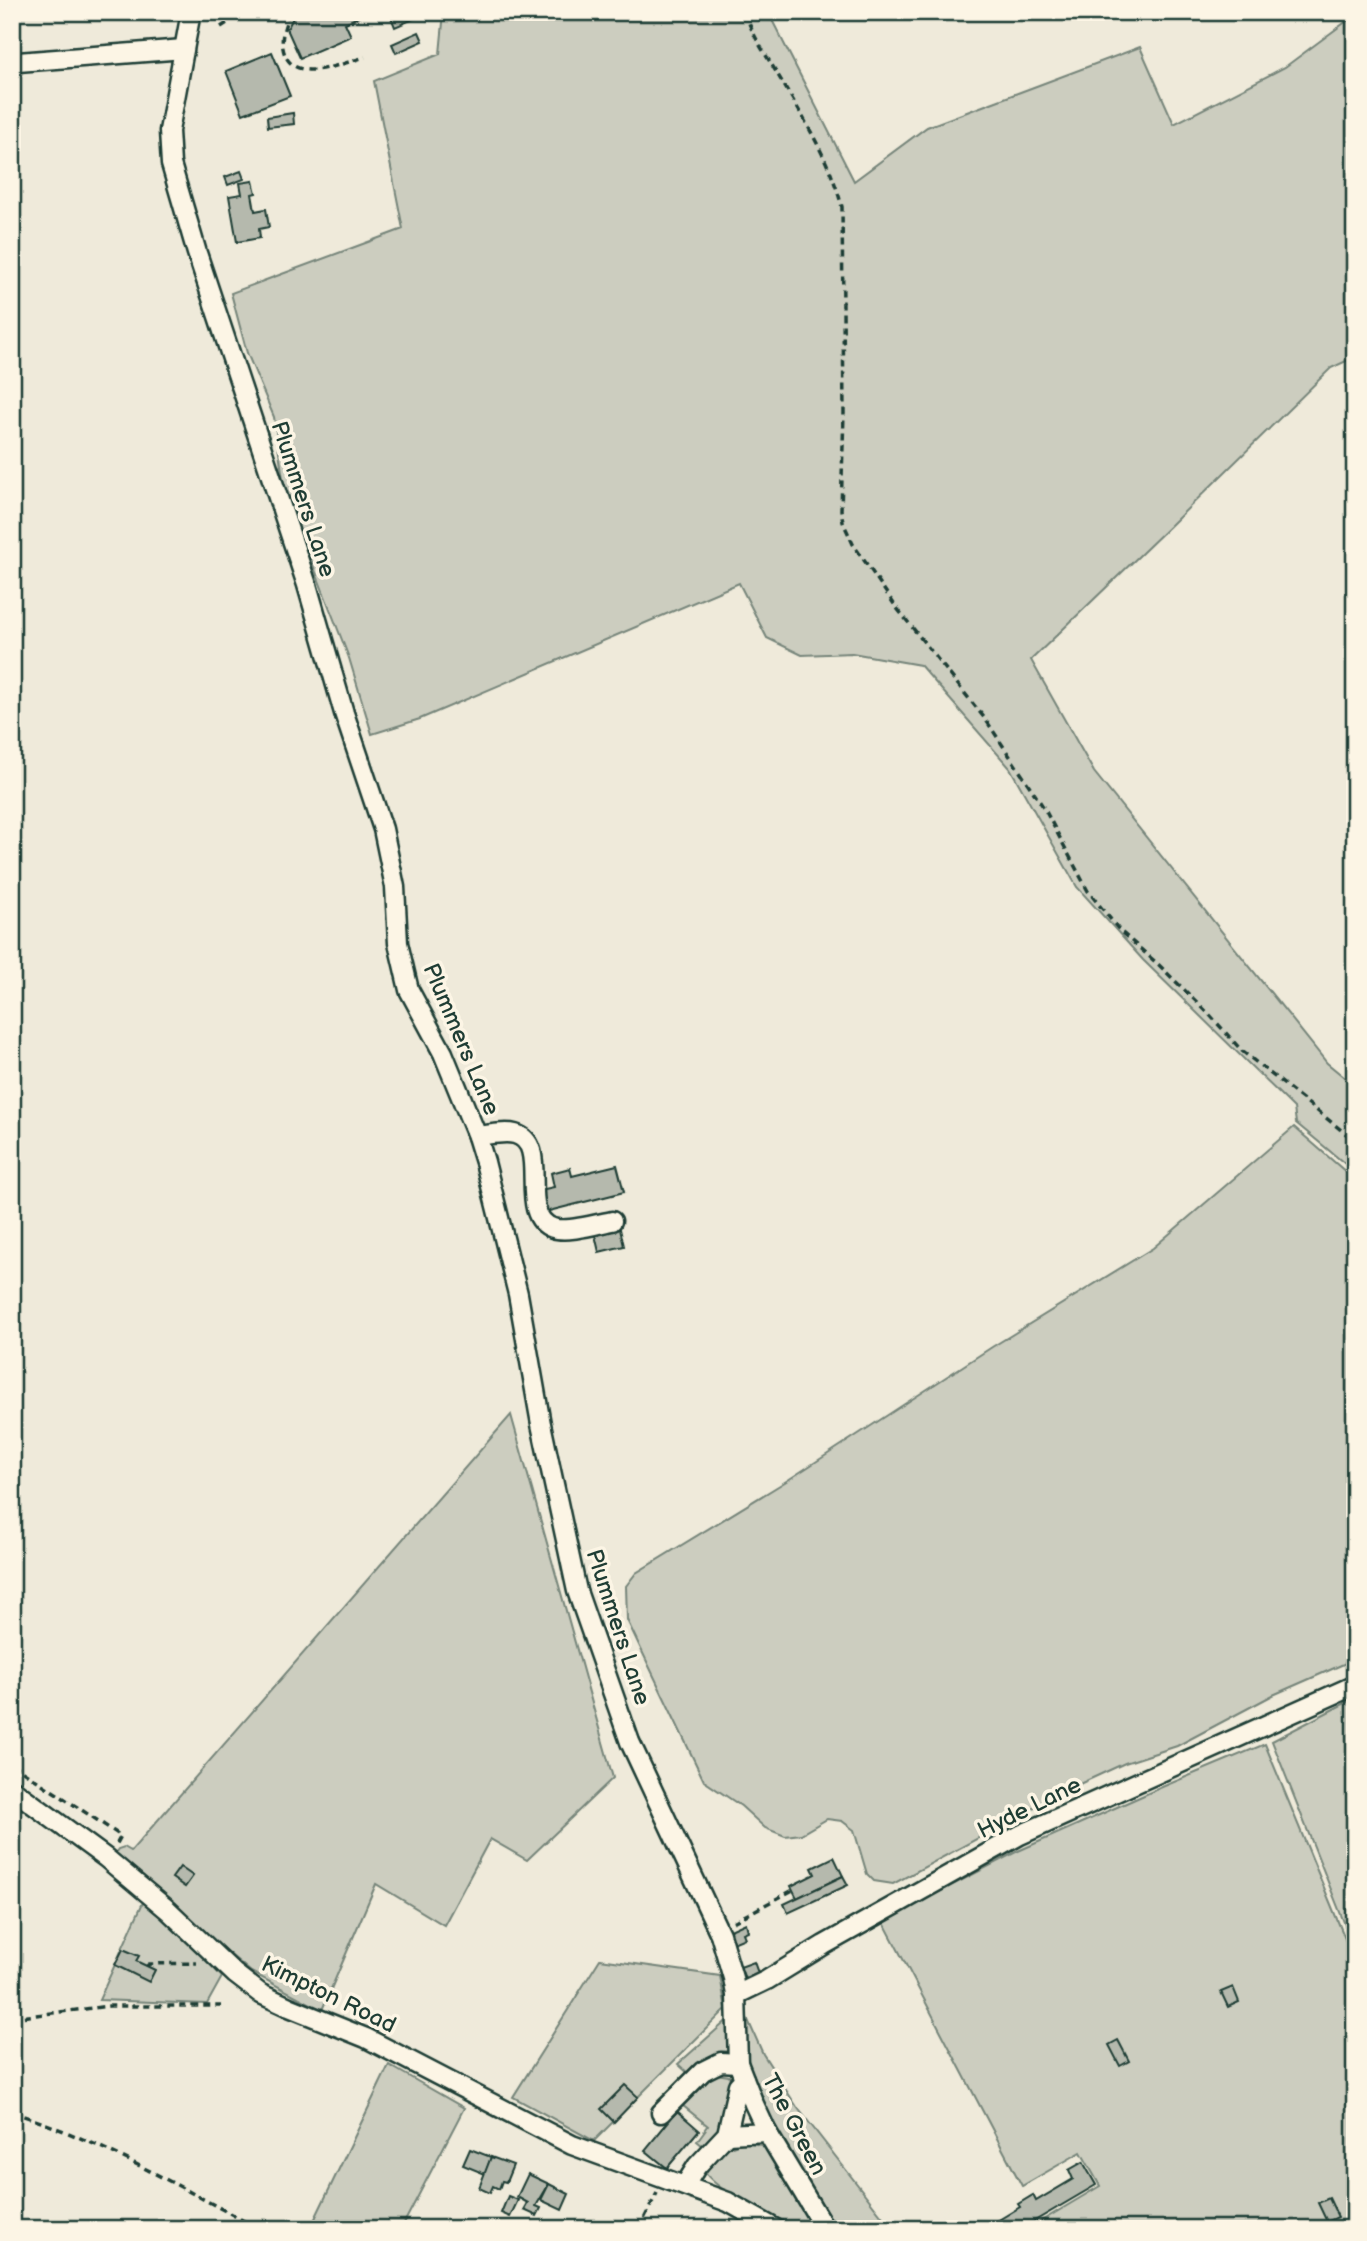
<svg xmlns="http://www.w3.org/2000/svg" width="1367" height="2241" font-family="'Balsamiq Sans',sans-serif">
  <style>
    .green { fill: #cccdbf; stroke: #76857a; stroke-width: 2 }
    .building { fill: #b5b9ad; stroke: #1f3d34; stroke-width: 2 }
    .lines { fill: none; stroke-linecap: round; stroke-linejoin: round }
    .minor-casing { stroke: #1f3d34; stroke-width: 23 }
    .path { stroke: #1f3d34; stroke-width: 3.5; stroke-dasharray: 7 5; stroke-linecap: butt }
    .minor { stroke: #fcf5e5; stroke-width: 18 }
    .labels { text-anchor: middle; stroke-width: 7; stroke-linejoin: round; paint-order: stroke }
    .street-label { font-size: 23px; fill: #1f3d34; stroke: #fcf5e5 }
  </style>
  <rect width="100%" height="100%" fill="#efeada"/>
  <filter id="ink" filterUnits="userSpaceOnUse"><feTurbulence type="fractalNoise" baseFrequency=".0143" numOctaves="2"/><feDisplacementMap in="SourceGraphic" scale="14" xChannelSelector="R" yChannelSelector="G"/><feConvolveMatrix kernelMatrix="1 2 1 2 8 2 1 2 1" color-interpolation-filters="sRGB"/></filter>
  <g filter="url(#ink)">
    <g class="green">
      <polygon points="444,12 768,12 854,181 927,127 1140,47 1174,124 1285,67 1355,15 1355,357 1331,368 1169,527 1031,660 1094,772 1327,1063 1355,1086 1355,1172 1296,1123 1294,1108 1143,960 1077,887 1010,768 920,665 852,653 802,655 767,638 739,583 420,719 372,734 349,658 285,493 274,417 247,353 231,293 403,229 374,81 440,54"/>
      <polygon points="1294,1127 1355,1180 1355,1659 1273,1695 1177,1746 1125,1763 1073,1787 893,1884 874,1881 867,1874 854,1830 842,1821 827,1819 801,1834 785,1836 765,1828 741,1806 704,1781 627,1620 626,1586 636,1573 788,1480 992,1347 1153,1248"/>
      <polygon points="511,1415 613,1778 527,1860 490,1839 444,1925 376,1884 322,2010 251,1972 113,1856 118,1849 124,1847 131,1851"/>
      <polygon points="1355,1698 1355,1950 1272,1741"/>
      <polygon points="1265,1744 1355,1963 1355,2229 1028,2229 1100,2186 1081,2152 1022,2186 883,1921 1016,1852 1162,1787"/>
      <polygon points="144,1900 177,1928 222,1977 207,2004 99,2000"/>
      <polygon points="600,1959 720,1976 726,2009 594,2141 513,2097"/>
      <polygon points="740,2002 763,2054 797,2107 892,2229 833,2229 774,2130 747,2064"/>
      <path d="M732 2016C730 2062 729 2054 690 2075L678 2064Z"/>
      <polygon points="389,2065 464,2108 401,2229 310,2229"/>
      <polygon points="716,2074 729,2076 732,2084 723,2126 707,2145 703,2146 697,2141 708,2126 682,2105 701,2081"/>
      <path d="M745 2142 761 2145 767 2149 818 2229C809 2229 798 2231 790 2228 772 2221 717 2189 706 2174 711 2155 727 2146 745 2142Z"/>
    </g>
    <g class="building">
      <polygon points="300,12 369,12 345,23 351,36 300,58 287,29 295,14"/>
      <polygon points="389,12 416,12 418,17 395,27"/>
      <polygon points="419,32 423,41 396,53 392,44"/>
      <polygon points="272,52 290,96 243,114 226,71"/>
      <polygon points="293,113 294,124 268,127 267,117"/>
      <polygon points="241,171 244,179 228,185 225,177"/>
      <polygon points="253,181 256,193 252,194 255,211 266,209 269,227 259,229 260,238 237,242 229,196 242,194 240,183"/>
      <polygon points="617,1165 624,1192 545,1212 540,1190 554,1187 551,1173 570,1168 572,1176"/>
      <polygon points="620,1229 624,1246 599,1252 595,1235"/>
      <polygon points="834,1857 843,1876 797,1898 791,1886 815,1874 812,1868"/>
      <polygon points="180,1867 193,1876 185,1887 172,1878"/>
      <polygon points="843,1876 848,1885 788,1913 784,1904"/>
      <polygon points="746,1923 748,1931 743,1933 745,1938 733,1943 728,1931"/>
      <polygon points="123,1949 139,1956 136,1961 155,1970 149,1982 115,1965"/>
      <polygon points="754,1962 759,1976 746,1981 740,1967"/>
      <polygon points="1233,1987 1239,2002 1228,2007 1221,1992"/>
      <polygon points="1118,2040 1129,2061 1120,2066 1109,2045"/>
      <polygon points="625,2085 638,2097 614,2122 601,2109"/>
      <polygon points="677,2111 699,2130 667,2168 645,2150"/>
      <polygon points="470,2149 491,2157 485,2174 463,2165"/>
      <polygon points="491,2157 513,2165 506,2182 502,2181 499,2189 493,2186 490,2193 479,2188"/>
      <polygon points="1083,2162 1096,2185 1021,2229 984,2229 1020,2207 1018,2204 1033,2195 1036,2201 1073,2179 1069,2170"/>
      <polygon points="528,2174 549,2184 536,2206 541,2208 537,2216 524,2210 528,2203 517,2197"/>
      <polygon points="549,2184 569,2194 562,2210 541,2200"/>
      <polygon points="508,2196 518,2200 510,2217 501,2213"/>
      <polygon points="1329,2198 1338,2217 1327,2222 1318,2203"/>
    </g>
    <g class="lines">
      <g class="minor-casing">
        <g id="minor">
          <polyline points="191,12 169,131 171,164 197,253 307,585 344,713 383,829 395,887 398,943 409,990 443,1053 477,1136 485,1162 518,1294 541,1424 577,1591 630,1742 720,1934 733,1978 736,1995 738,2063 754,2104 767,2132 825,2229"/>
          <polyline points="18,62 184,49"/>
          <path d="M477 1136C489 1135 504 1131 515 1134 552 1144 515 1215 553 1228 567 1233 597 1224 612 1221"/>
          <polyline points="12,1789 106,1858 168,1910 235,1974 261,1994 289,2007 366,2038 572,2145 728,2202 776,2229"/>
          <polyline points="736,1995 767,1980 824,1945 1020,1835 1355,1685"/>
          <polyline points="661,2113 703,2071 721,2062 738,2063"/>
          <polyline points="727,2134 767,2132"/>
          <polyline points="685,2185 697,2166 727,2134 738,2085 744,2079"/>
        </g>
      </g>
      <g class="path">
        <path d="M290 12C284 27 279 40 285 55 298 84 342 63 365 57"/>
        <path d="M745 12C752 35 766 55 778 75 803 117 830 160 842 207L844 413 841 510 843 522 853 544 896 607 986 720 1044 808 1088 891 1120 931 1159 965 1209 1014 1242 1051 1355 1141"/>
        <polyline points="221,27 244,12"/>
        <polyline points="12,1764 121,1836 116,1845"/>
        <polyline points="733,1922 793,1890"/>
        <polyline points="147,1966 149,1964 197,1963"/>
        <polyline points="12,2018 109,2006 221,2006"/>
        <path d="M12 2112C99 2140 178 2186 259 2229"/>
        <polyline points="639,2229 657,2193"/>
      </g>
      <use href="#minor" class="minor"/>
    </g>
  </g>
  <g class="labels">
    <g class="street-label">
      <text transform="translate(304 499) rotate(72)" y="8">Plummers Lane</text>
      <text transform="translate(462 1039) rotate(67)" y="8">Plummers Lane</text>
      <text transform="translate(619 1627) rotate(72)" y="8">Plummers Lane</text>
      <text transform="translate(1029 1807) rotate(-26)" y="8">Hyde Lane</text>
      <text transform="translate(329 1994) rotate(26)" y="8">Kimpton Road</text>
      <text transform="translate(795 2124) rotate(62)" y="8">The Green</text>
    </g>
  </g>
  <rect width="1367" height="2241" fill="none" stroke="#fcf5e5" stroke-width="42"/>
  <rect x="21" y="21" width="1325" height="2199" fill="none" stroke="#1f3d34" stroke-width="2.5" filter="url(#ink)"/>
</svg>
